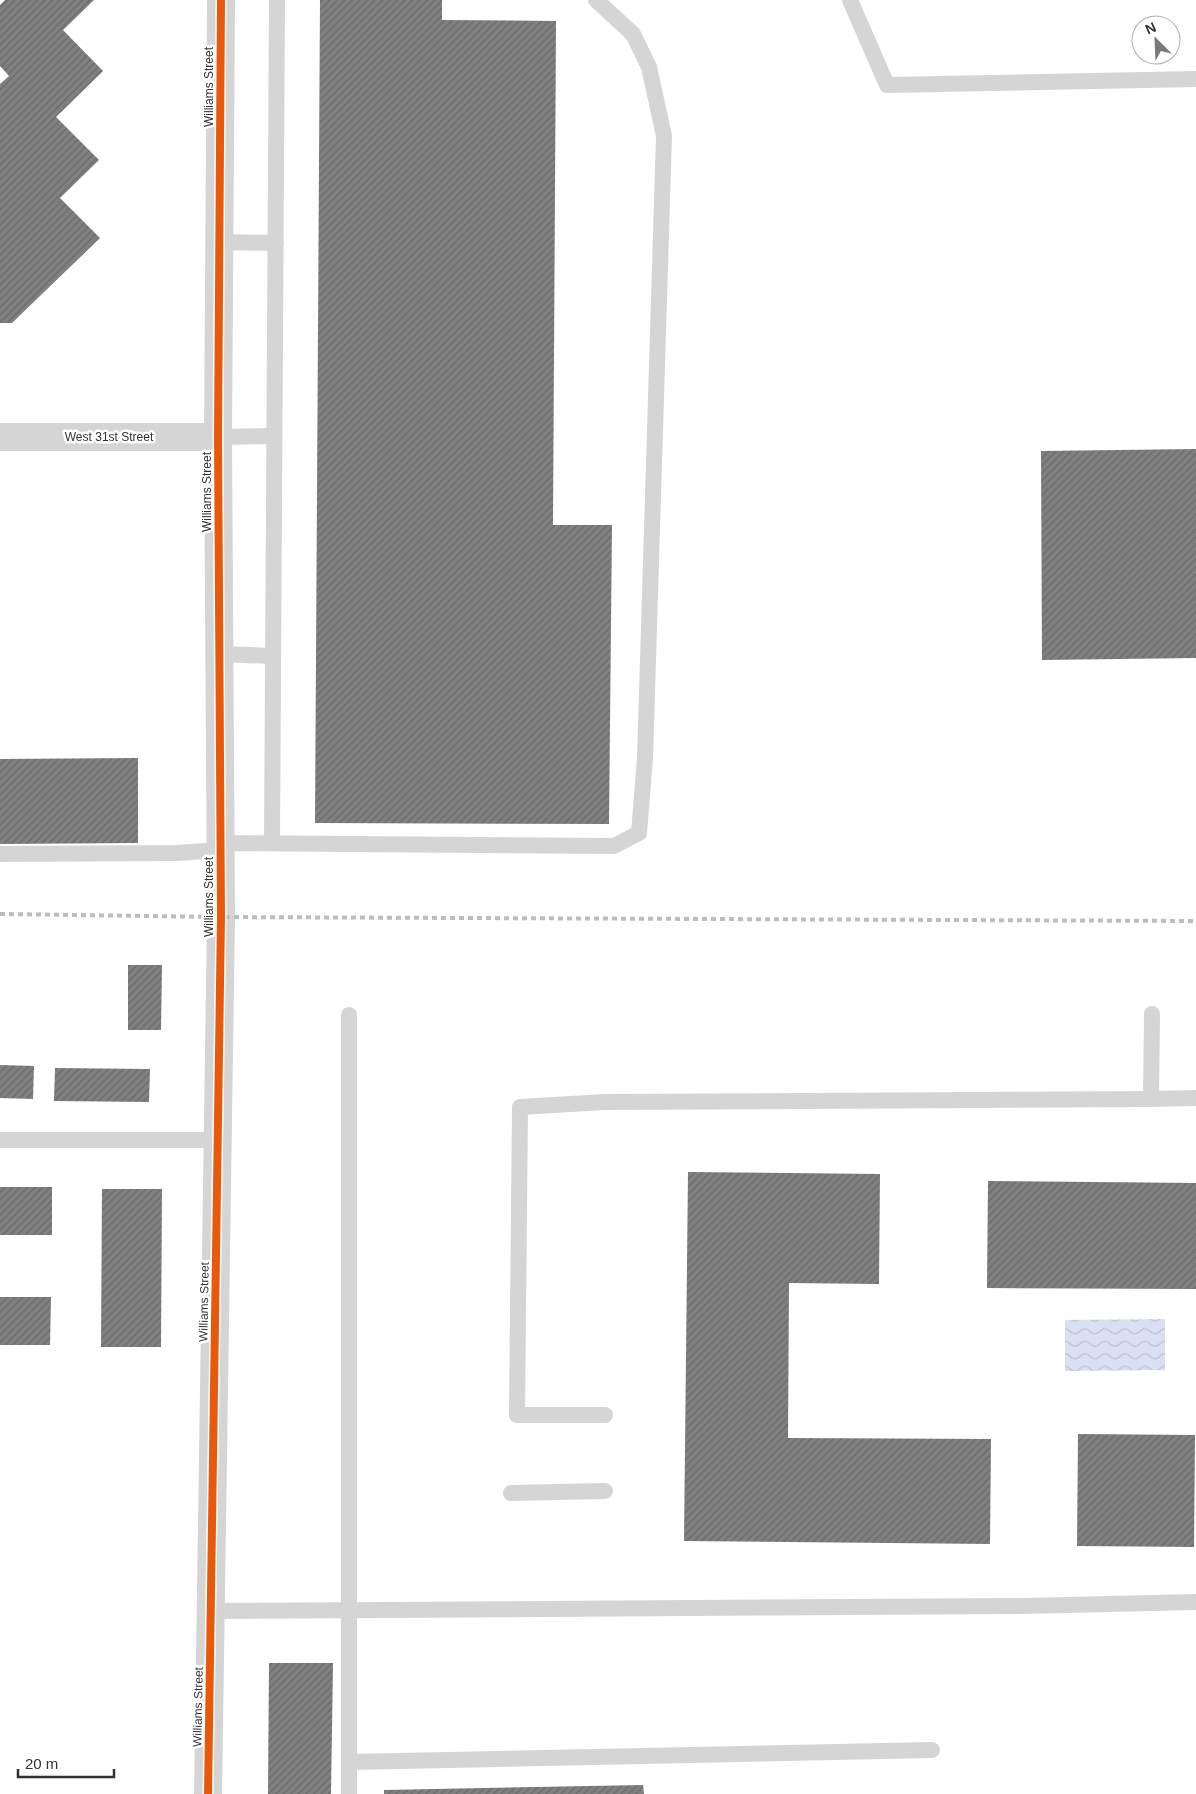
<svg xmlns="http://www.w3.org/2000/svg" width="1196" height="1794" font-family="Arial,sans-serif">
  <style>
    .water { fill: url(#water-waves) }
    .building { fill: url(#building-hatch) }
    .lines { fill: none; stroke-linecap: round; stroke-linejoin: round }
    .lane { stroke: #d5d5d5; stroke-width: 16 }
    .street { stroke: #d5d5d5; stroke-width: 28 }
    .rail { stroke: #bdbdbd; stroke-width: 4; stroke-dasharray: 5 4; stroke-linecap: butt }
    .cycleway-casing { stroke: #fff; stroke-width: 11 }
    .cycleway { stroke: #e8590c; stroke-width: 8 }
    .labels { text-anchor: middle; stroke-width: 5; stroke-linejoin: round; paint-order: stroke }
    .street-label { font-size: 12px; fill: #313131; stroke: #fff }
  </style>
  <defs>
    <pattern id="water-waves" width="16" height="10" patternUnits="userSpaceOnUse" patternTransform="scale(1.25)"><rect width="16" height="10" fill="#dae0f4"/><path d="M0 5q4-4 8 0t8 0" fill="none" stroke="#bcc1d2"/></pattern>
    <pattern id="building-hatch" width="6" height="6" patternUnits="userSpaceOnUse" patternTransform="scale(1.25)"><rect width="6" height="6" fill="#808080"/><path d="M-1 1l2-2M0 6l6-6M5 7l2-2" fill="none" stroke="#696969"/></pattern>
  </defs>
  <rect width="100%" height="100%" fill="#fff"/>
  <polygon class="water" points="1165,1319 1165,1370 1065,1371 1065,1320"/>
  <g class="building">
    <polygon points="5,0 94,0 63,30 103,71 56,117 99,160 60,198 100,238 12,323 0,323 0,84 9,76 0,66 0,5"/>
    <polygon points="320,0 442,0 442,20 556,21 553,525 612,525 609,824 315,823"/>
    <polygon points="1196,449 1196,658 1042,660 1041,451"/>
    <polygon points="138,758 138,843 0,844 0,759"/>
    <polygon points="128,965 162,965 161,1030 128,1030"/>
    <polygon points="0,1065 34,1066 33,1099 0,1098"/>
    <polygon points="55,1068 150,1069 149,1102 54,1101"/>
    <polygon points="688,1172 880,1174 879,1284 789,1283 788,1438 991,1439 990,1544 684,1541"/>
    <polygon points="988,1181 1196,1183 1196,1289 987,1288"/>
    <rect x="0" y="1187" width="52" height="48"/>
    <polygon points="102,1189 162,1189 161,1347 101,1347"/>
    <polygon points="0,1297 51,1297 50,1345 0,1345"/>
    <polygon points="1078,1434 1195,1435 1194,1547 1077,1546"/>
    <polygon points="269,1663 333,1663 331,1794 268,1794"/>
    <polygon points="643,1785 644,1794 384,1794 384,1790"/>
  </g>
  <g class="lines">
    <g class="lane">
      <polyline points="850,0 887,85 1196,79"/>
      <polyline points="219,242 276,243"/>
      <polyline points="218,437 274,436"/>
      <polyline points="219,654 273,656"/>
      <polyline points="220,843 614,846 639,833 645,758 664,136 649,67 633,34 596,0"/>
      <polyline points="272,843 277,0"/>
      <polyline points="0,854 177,853 220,850"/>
      <polyline points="1152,1014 1151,1099 1196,1098"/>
      <polyline points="0,1140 217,1140"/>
      <polyline points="605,1415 517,1415 520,1107 605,1102 1151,1099"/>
      <polyline points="511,1493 605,1491"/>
      <polyline points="211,1611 1022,1606 1196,1602"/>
      <polyline points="349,1762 932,1750"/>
      <polyline points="349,1794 349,1015"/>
    </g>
    <g class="street">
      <polyline points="0,437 218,437"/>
      <polyline points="208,1794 221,917 218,437 221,0"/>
    </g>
    <polyline class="rail" points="0,914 221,917 1196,921"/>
    <g class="cycleway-casing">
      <polyline id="cycleway" points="208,1794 221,917 218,437 221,0"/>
    </g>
    <use href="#cycleway" class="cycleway"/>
  </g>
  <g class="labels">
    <g class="street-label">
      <text transform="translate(209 87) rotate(-90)" y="4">Williams Street</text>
      <text x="109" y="441">West 31st Street</text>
      <text transform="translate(207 492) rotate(-90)" y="4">Williams Street</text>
      <text transform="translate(209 897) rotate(-90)" y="4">Williams Street</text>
      <text transform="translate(204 1302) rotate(-89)" y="4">Williams Street</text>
      <text transform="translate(198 1707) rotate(-89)" y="4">Williams Street</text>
    </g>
  </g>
  <g transform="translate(1156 40) rotate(336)"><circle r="24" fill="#ffffff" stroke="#adadad"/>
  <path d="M0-4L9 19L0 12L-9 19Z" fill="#797979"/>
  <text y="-8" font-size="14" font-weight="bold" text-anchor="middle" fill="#313131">N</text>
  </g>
  <path d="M18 1769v8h96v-8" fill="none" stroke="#313131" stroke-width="2.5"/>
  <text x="25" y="1769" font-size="15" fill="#313131" stroke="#ffffff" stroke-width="4" paint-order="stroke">20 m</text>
</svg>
